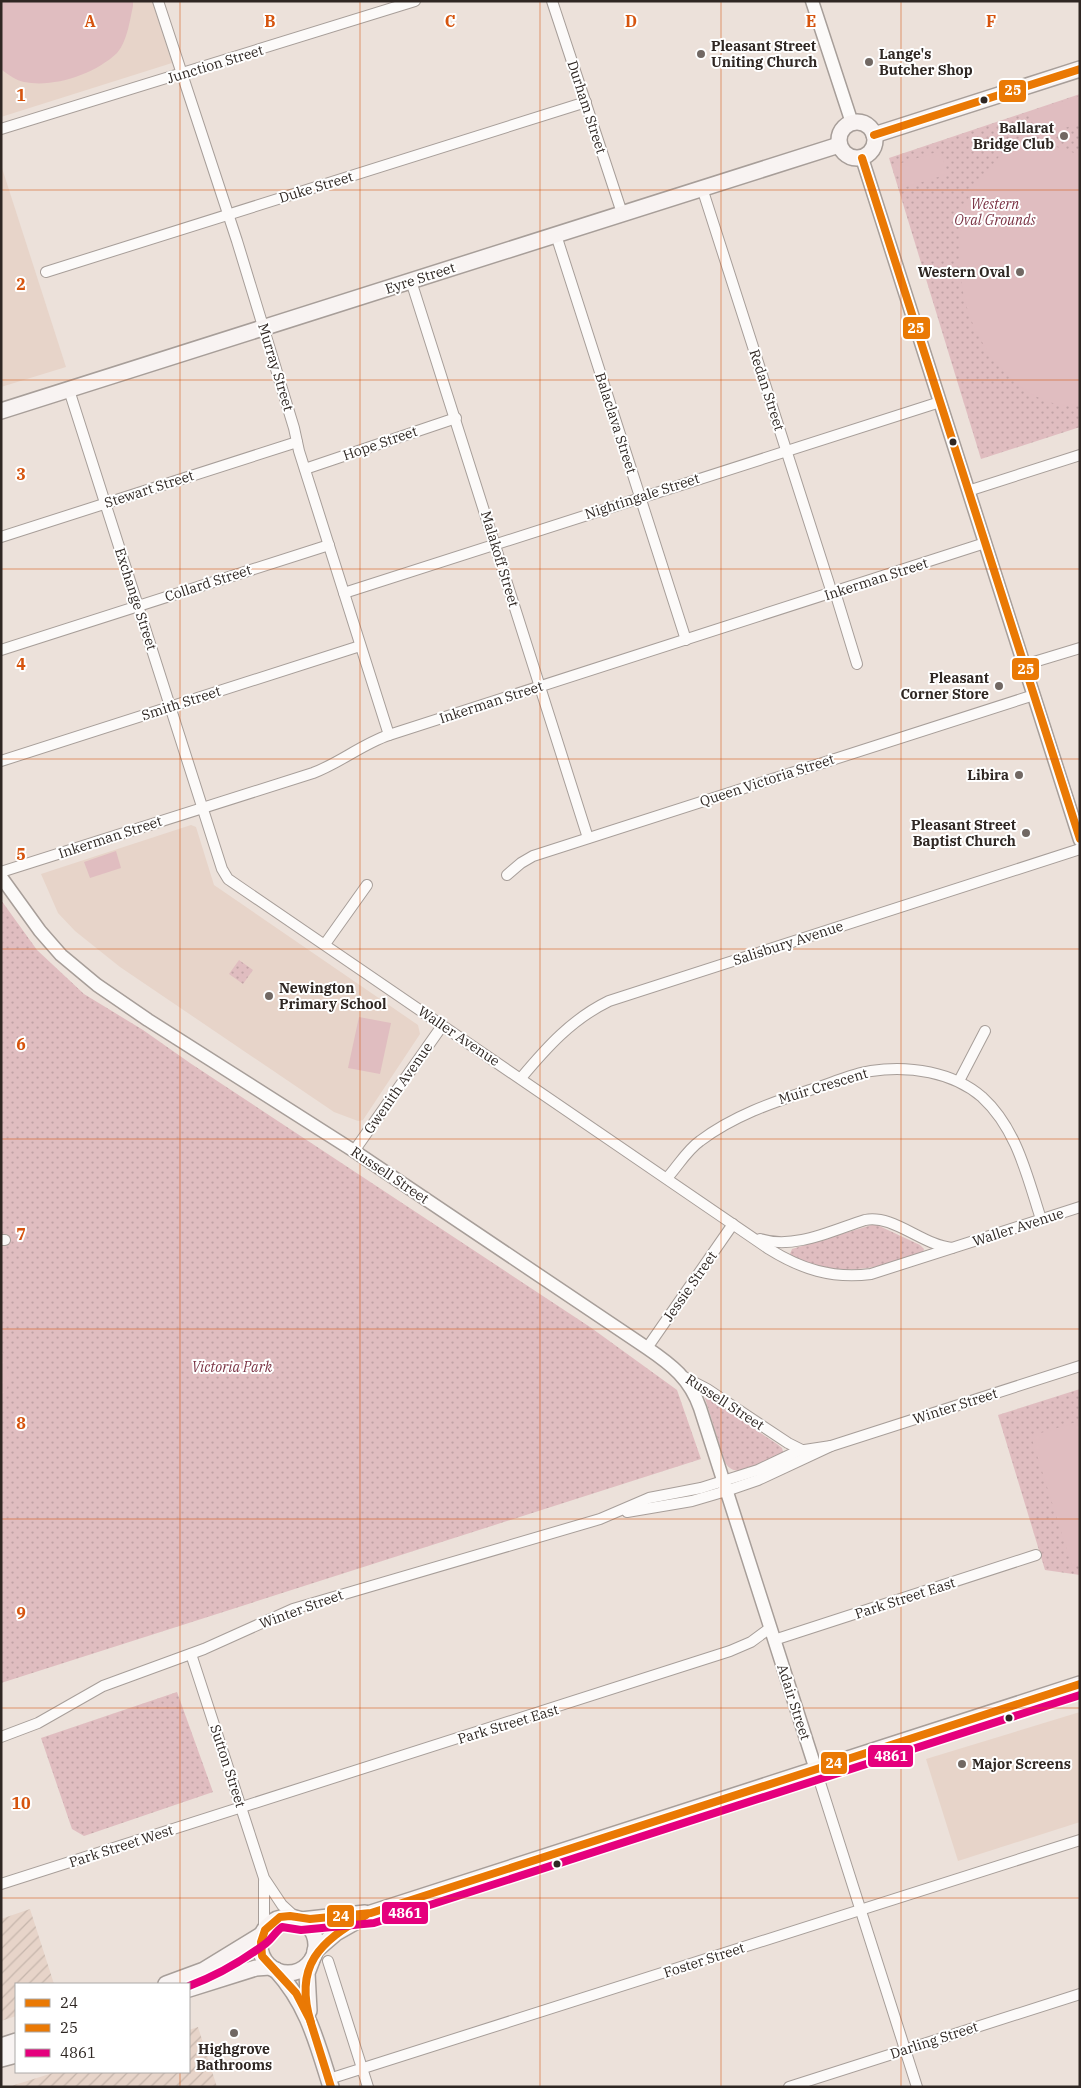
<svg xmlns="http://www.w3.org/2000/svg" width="1081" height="2088" font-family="'IBM Plex Serif',serif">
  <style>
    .built { fill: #e7d4c9 }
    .industrial { fill: url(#industrial-furrows) }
    .park { fill: url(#park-dots) }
    .pitch { fill: #e0bdc0 }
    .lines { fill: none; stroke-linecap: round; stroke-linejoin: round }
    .minor-casing { stroke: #a79e99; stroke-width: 12 }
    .tertiary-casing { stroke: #a79e99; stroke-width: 15 }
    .secondary-casing { stroke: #a79e99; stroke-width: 18 }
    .minor { stroke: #fcfaf9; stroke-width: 10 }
    .tertiary { stroke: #fcfaf9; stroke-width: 12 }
    .secondary { stroke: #f8f3f2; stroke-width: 15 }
    .bus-1-casing { stroke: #fff; stroke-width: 11 }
    .bus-2-casing { stroke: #fff; stroke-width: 11 }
    .bus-3-casing { stroke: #fff; stroke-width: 11 }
    .bus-1 { stroke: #ea7904; stroke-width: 8 }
    .bus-2 { stroke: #ea7904; stroke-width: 8 }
    .bus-3 { stroke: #e5007d; stroke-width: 8 }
    .grid { fill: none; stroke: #d6540e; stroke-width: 1; stroke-opacity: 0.55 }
    .poi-dot { fill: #716863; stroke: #fff; stroke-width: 2 }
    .bus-dot { fill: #2f2723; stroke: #fff; stroke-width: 2 }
    .labels { text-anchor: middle; stroke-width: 4; stroke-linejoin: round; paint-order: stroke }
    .poi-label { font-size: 14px; font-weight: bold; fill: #2f2723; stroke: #fff; text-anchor: end }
    .street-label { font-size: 14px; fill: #2f2723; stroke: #fff }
    .park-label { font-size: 14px; font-style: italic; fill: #7b3445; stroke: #fff }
    .grid-label { font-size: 16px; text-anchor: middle; font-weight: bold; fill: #d6540e; stroke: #fff; stroke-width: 4; stroke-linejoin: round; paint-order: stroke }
    .line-badge { stroke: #fff; stroke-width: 2 }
    .badge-label { font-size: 14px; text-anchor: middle; font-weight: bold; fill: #fff }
  </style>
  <defs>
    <pattern id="industrial-furrows" width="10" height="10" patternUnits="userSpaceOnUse" patternTransform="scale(1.25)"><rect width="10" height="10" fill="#e7d4c9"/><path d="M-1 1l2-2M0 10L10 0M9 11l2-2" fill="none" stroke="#c6b6ac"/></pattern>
    <pattern id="park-dots" width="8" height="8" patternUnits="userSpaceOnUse" patternTransform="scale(1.25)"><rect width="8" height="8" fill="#e0bdc0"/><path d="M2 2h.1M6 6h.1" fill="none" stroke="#c0a2a5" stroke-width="1.8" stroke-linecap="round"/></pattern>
  </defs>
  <rect width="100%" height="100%" fill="#ece1da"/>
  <g class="built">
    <polygon points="1,1 152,1 172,63 1,117"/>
    <polygon points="1,165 66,367 1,387"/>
    <polygon points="191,825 196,827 214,885 418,1025 420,1034 363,1120 358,1121 334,1112 120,967 75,931 58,913 41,874"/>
    <polygon points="1080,1712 1080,1822 958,1861 926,1759"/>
  </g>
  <g class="industrial">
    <polygon points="30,1909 54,1984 16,1984 16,2016 1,2021 1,1919"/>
    <polygon points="198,2027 217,2087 8,2087 56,2072 189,2072 189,2030"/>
  </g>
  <g class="park">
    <polygon points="1080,94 1080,427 981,459 889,158"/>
    <polygon points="1,900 37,950 84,994 143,1030 190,1063 590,1327 677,1390 701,1459 1,1683"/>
    <polygon points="239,960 253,970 243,984 229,974"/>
    <path d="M875 1224 920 1245 924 1249 923 1252C891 1268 819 1281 790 1254L792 1249Z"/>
    <polygon points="1080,1389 1080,1575 1045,1570 998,1415"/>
    <path d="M704 1395 777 1444 782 1448 783 1452C769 1461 735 1483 725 1462Z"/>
    <polygon points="177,1692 213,1792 84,1836 72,1829 41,1738"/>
  </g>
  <g class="pitch">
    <path d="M1 1H133V6C130 20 127 42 117 53 95 74 54 88 24 82 17 81 7 74 1 69Z"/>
    <polygon points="1080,96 1080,123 1037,137 1029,112"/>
    <path d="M1037 140 1080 155V406C1023 410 978 351 965 301 957 268 957 227 970 195 974 185 983 176 990 168 996 161 1003 150 1011 146 1018 142 1029 142 1037 140Z"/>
    <polygon points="940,151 948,174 902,188 895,165"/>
    <polygon points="116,851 121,868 90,878 84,862"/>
    <polygon points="359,1017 391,1023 380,1074 348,1068"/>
    <polygon points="1,1347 10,1381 1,1399"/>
    <polygon points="1080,1421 1080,1564 1072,1566 1031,1436"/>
  </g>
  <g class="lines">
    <g class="minor-casing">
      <g id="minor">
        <polyline points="158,1 237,241 294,428 299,451 389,735"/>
        <polyline points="552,1 622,213"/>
        <polyline points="1,129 415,1"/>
        <polyline points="702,188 832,593"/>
        <polyline points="556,235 686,640"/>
        <polyline points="46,272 586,102"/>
        <polyline points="411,281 588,838"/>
        <path d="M69 390 222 869 228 879 769 1249C801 1269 832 1279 871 1274L1080 1207"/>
        <polyline points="305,469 456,418"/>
        <polyline points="968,491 1080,455"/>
        <polyline points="1,537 297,442"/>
        <polyline points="835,592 857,664"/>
        <polyline points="344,593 940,402"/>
        <polyline points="1,650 329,545"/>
        <polyline points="1024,665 1080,648"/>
        <polyline points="1,761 360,646"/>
        <path d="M1 872 313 773C340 763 362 744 389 735L985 543"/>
        <polyline points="507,875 521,863 533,856 1034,695"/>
        <polyline points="325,944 367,885"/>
        <path d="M521 1078C547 1047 572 1019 609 1001L1080 849"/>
        <polyline points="959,1081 985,1031"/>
        <polyline points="354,1151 442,1026"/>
        <path d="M667 1178C678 1166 687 1150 700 1141 733 1116 771 1103 810 1090 830 1084 851 1074 871 1071 909 1065 953 1072 982 1097 1017 1129 1027 1176 1041 1219"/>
        <path d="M760 1239C794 1250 833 1230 865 1220 893 1214 922 1245 952 1248"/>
        <polyline points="1,1240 5,1240"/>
        <polyline points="647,1348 733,1224"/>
        <polyline points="684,1377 707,1389 788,1443 802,1450"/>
        <polyline points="627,1512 692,1501 726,1491 758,1480 831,1446 1080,1366"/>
        <polyline points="774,1640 1036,1555"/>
        <polyline points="191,1654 264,1878 282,1905 295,1917"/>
        <polyline points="1,1737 38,1723 103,1686 204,1649 293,1609 600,1519 649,1498 701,1488 758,1470 798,1451 831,1446"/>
        <polyline points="816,1770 917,2087"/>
        <polyline points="1,1884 730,1651 751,1642 770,1628"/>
        <polyline points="264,1930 264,1881"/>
        <polyline points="328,1961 368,2087"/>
        <polyline points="329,2079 1080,1840"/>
        <polyline points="789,2087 1080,1994"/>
      </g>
    </g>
    <g class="tertiary-casing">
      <g id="tertiary">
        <polyline points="812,1 852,123"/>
        <polyline points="862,158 1080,840"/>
        <path d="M1 877 40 931 61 955 97 985 148 1020 354 1151 647 1348C672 1365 690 1379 700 1408L816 1770"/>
      </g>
    </g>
    <g class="secondary-casing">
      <g id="secondary">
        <circle cx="857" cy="140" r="18"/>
        <polyline points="874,135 1080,69"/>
        <polyline points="1,411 839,145"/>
        <circle cx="288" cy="1945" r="28"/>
        <polyline points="301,1920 365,1913"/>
        <polyline points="315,1951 336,1933 371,1913 1080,1684"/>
        <path d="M276 1970C308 2005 317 2043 331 2087"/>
        <polyline points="166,1984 204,1970 261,1935"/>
        <polyline points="189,1989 256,1968 270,1967"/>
        <polyline points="309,2011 307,1973 312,1960"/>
        <polyline points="1,2046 16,2041"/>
        <polyline points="1,2059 16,2055"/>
      </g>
    </g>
    <use href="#minor" class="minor"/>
    <use href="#tertiary" class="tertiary"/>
    <use href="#secondary" class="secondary"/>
    <g class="bus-1-casing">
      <g id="bus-1">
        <path d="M311 2023C293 1965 320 1942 366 1915"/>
        <polyline points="331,2087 310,2020 296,1993 262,1956 261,1942 265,1930 280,1917 290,1916 310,1919 371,1913 1080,1684"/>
      </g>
    </g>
    <g class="bus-2-casing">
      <g id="bus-2">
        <polyline points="874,135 1080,69"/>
        <polyline points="862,158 1080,839"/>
      </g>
    </g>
    <g class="bus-3-casing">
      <path id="bus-3" d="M189 1986C216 1976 242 1961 265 1944 272 1939 275 1932 282 1927L301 1930 374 1923 1080 1695"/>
    </g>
    <use href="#bus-1" class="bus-1"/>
    <use href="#bus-2" class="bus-2"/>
    <use href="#bus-3" class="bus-3"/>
  </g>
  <path class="grid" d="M180 1V1984M360 1V2087M540 1V2087M721 1V2087M901 1V2087M1 190H1080M1 380H1080M1 569H1080M1 759H1080M1 949H1080M1 1139H1080M1 1329H1080M1 1519H1080M1 1708H1080M1 1898H1080M180 2072V2087"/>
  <g class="poi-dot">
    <circle cx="701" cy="54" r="5"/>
    <circle cx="869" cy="62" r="5"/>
    <circle cx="1064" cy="136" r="5"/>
    <circle cx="1020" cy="272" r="5"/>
    <circle cx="999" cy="686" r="5"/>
    <circle cx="1019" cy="775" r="5"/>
    <circle cx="1026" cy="833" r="5"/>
    <circle cx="269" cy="996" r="5"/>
    <circle cx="962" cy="1764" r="5"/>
    <circle cx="234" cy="2033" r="5"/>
  </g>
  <g class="bus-dot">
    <circle cx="984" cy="100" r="4.5"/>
    <circle cx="953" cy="442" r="4.5"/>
    <circle cx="1009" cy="1718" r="4.5"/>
    <circle cx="557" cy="1864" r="4.5"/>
  </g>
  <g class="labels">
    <g class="poi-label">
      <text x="711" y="51" text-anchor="start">Pleasant Street<tspan x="711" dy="16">Uniting Church</tspan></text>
      <text x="879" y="59" text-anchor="start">Lange's<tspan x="879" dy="16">Butcher Shop</tspan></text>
      <text x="1054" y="133">Ballarat<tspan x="1054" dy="16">Bridge Club</tspan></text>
      <text x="1010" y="277">Western Oval</text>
      <text x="989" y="683">Pleasant<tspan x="989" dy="16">Corner Store</tspan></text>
      <text x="1009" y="780">Libira</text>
      <text x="1016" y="830">Pleasant Street<tspan x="1016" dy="16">Baptist Church</tspan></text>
      <text x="279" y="993" text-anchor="start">Newington<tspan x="279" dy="16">Primary School</tspan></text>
      <text x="972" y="1769" text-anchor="start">Major Screens</text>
      <text x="234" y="2054" text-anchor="middle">Highgrove<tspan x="234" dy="16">Bathrooms</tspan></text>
    </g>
    <g class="street-label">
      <text transform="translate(215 64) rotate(-17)" y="5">Junction Street</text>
      <text transform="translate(587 107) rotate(72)" y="5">Durham Street</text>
      <text transform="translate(316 187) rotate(-17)" y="5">Duke Street</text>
      <text transform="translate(420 278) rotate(-18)" y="5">Eyre Street</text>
      <text transform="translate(276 367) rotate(73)" y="5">Murray Street</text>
      <text transform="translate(767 390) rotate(72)" y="5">Redan Street</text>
      <text transform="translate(616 423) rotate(72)" y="5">Balaclava Street</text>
      <text transform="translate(380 443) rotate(-19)" y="5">Hope Street</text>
      <text transform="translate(149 489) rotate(-18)" y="5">Stewart Street</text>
      <text transform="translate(642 496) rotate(-18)" y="5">Nightingale Street</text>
      <text transform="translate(500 559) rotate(73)" y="5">Malakoff Street</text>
      <text transform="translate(876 579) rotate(-18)" y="5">Inkerman Street</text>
      <text transform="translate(208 583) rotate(-18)" y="5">Collard Street</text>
      <text transform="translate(136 599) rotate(72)" y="5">Exchange Street</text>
      <text transform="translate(491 702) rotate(-18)" y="5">Inkerman Street</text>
      <text transform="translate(181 703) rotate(-18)" y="5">Smith Street</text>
      <text transform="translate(767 780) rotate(-18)" y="5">Queen Victoria Street</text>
      <text transform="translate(110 837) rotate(-18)" y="5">Inkerman Street</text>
      <text transform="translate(788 943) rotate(-18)" y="5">Salisbury Avenue</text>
      <text transform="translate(459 1036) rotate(34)" y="5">Waller Avenue</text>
      <text transform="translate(823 1086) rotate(-17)" y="5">Muir Crescent</text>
      <text transform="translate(398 1088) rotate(-55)" y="5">Gwenith Avenue</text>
      <text transform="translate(390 1175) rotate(34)" y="5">Russell Street</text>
      <text transform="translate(1018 1227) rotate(-18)" y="5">Waller Avenue</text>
      <text transform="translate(690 1286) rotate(-55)" y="5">Jessie Street</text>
      <text transform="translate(725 1402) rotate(33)" y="5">Russell Street</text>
      <text transform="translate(955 1406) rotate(-18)" y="5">Winter Street</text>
      <text transform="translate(905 1598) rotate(-18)" y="5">Park Street East</text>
      <text transform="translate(301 1609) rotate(-20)" y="5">Winter Street</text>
      <text transform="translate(794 1702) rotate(72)" y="5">Adair Street</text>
      <text transform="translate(508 1724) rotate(-17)" y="5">Park Street East</text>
      <text transform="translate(228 1766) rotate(72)" y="5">Sutton Street</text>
      <text transform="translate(121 1846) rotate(-18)" y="5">Park Street West</text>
      <text transform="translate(704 1960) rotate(-18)" y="5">Foster Street</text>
      <text transform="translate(934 2040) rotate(-18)" y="5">Darling Street</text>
    </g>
    <g class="park-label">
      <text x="995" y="209">Western<tspan x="995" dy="16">Oval Grounds</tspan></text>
      <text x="232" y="1372">Victoria Park</text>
    </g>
  </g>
  <g class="grid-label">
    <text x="90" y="27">A</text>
    <text x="270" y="27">B</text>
    <text x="450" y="27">C</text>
    <text x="631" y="27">D</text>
    <text x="811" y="27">E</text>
    <text x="991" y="27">F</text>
    <text x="21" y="101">1</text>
    <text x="21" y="290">2</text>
    <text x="21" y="480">3</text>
    <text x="21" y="670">4</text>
    <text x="21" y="860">5</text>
    <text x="21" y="1050">6</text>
    <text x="21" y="1240">7</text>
    <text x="21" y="1429">8</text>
    <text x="21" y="1619">9</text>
    <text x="21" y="1809">10</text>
  </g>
  <g class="line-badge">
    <rect x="998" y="79" width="29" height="24" rx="5" fill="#ea7904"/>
    <rect x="902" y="316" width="29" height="24" rx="5" fill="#ea7904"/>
    <rect x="1011" y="657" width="29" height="24" rx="5" fill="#ea7904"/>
    <rect x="867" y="1744" width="47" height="24" rx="5" fill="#e5007d"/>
    <rect x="820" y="1751" width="28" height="24" rx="5" fill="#ea7904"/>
    <rect x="381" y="1901" width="48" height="24" rx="5" fill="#e5007d"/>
    <rect x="326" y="1904" width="29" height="24" rx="5" fill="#ea7904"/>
  </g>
  <g class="badge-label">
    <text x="1013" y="95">25</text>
    <text x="916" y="333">25</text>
    <text x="1026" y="674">25</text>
    <text x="891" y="1761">4861</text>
    <text x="834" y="1768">24</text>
    <text x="405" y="1918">4861</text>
    <text x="341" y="1921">24</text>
  </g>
  <rect width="1081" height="2088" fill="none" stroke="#2f2723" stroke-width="5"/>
  <rect x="15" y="1983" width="175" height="90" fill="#ffffff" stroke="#aca9a7"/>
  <rect x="25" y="1999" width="25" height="8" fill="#ea7904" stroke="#aca9a7"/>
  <text x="60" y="2008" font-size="15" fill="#2f2723">24</text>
  <rect x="25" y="2024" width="25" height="8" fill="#ea7904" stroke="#aca9a7"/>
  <text x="60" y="2033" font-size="15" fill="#2f2723">25</text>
  <rect x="25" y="2049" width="25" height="8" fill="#e5007d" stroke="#aca9a7"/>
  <text x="60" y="2058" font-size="15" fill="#2f2723">4861</text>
</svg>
